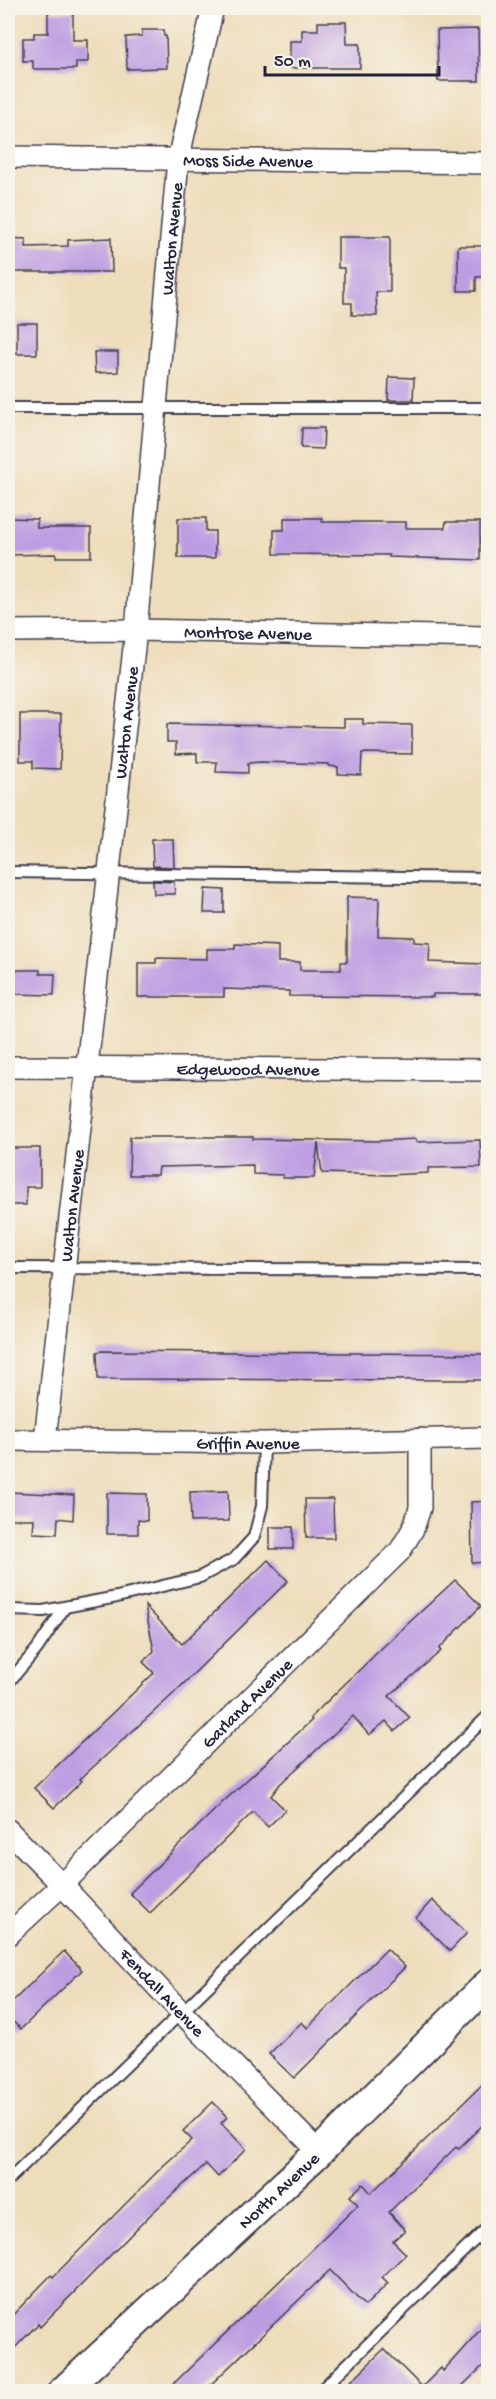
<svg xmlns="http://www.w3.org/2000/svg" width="496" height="2399" font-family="'Gochi Hand',sans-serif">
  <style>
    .building { fill: #bd9de2 }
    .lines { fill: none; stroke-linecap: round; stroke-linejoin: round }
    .lane-casing { stroke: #413e4e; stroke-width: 14 }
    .street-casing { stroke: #413e4e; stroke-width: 24 }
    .secondary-casing { stroke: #413e4e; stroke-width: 32 }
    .lane { stroke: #fff; stroke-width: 10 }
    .street { stroke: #fff; stroke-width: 21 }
    .secondary { stroke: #fff; stroke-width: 28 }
    .labels { text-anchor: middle; stroke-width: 4.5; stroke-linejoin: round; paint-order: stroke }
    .street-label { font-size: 18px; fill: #22223b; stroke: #f7f3e8 }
  </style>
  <rect width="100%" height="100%" fill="#f7f3e8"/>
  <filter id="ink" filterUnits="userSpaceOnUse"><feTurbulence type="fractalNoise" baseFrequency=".0167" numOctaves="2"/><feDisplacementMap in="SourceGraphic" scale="12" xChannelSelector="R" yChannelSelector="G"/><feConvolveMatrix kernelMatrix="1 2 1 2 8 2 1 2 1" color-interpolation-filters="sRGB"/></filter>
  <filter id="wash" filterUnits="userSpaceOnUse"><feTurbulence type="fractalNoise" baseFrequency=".008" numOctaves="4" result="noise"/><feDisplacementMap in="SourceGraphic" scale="24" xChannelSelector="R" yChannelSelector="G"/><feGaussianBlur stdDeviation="1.35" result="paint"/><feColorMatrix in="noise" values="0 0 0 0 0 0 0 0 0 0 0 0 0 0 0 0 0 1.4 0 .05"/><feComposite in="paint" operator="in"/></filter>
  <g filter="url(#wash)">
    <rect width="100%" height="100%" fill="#edb"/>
    <g id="blocks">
      <g class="building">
        <polygon points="48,12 73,12 73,40 88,40 88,62 76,62 76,69 33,69 33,61 23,61 23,38 34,38 34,33 48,33"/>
        <polygon points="318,22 346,22 347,44 360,44 360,68 290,68 290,41 302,41 302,30 318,30"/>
        <polygon points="478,29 479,81 438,81 437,30"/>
        <polygon points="142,30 163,30 164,36 166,36 167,68 127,69 126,37 142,36"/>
        <polygon points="338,237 390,237 390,292 376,292 377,316 352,315 352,303 344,303 344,268 338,268"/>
        <polygon points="8,238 26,239 26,247 68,246 68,240 111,238 112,272 8,272"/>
        <polygon points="458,246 489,246 489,277 476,277 476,291 458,291"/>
        <rect x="17" y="323" width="20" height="31"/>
        <polygon points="94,352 118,352 118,372 95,373"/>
        <polygon points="389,377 414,378 413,400 388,400"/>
        <polygon points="302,428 324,428 323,449 301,448"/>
        <polygon points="8,518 37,519 37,528 91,528 91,557 56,557 56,554 8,555"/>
        <polygon points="178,518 206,518 206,531 215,531 215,558 178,558"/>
        <polygon points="284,518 322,518 322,522 406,522 406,528 445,528 446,522 480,522 480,560 389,557 389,555 274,554 274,530 284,530"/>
        <polygon points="20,714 61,714 60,769 33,768 33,761 20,761"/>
        <polygon points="344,719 363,719 363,724 412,725 412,754 362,753 361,775 338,774 338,767 329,766 329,764 261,762 248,763 248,773 216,772 217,762 197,762 197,753 176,754 176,742 167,742 167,724 344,727"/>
        <polygon points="152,839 173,839 174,867 153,866"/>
        <polygon points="153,881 174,882 175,894 154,894"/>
        <polygon points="205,889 224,890 224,913 204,913"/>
        <polygon points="347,897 379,898 378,936 414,937 414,942 430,943 429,962 485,964 485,994 433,994 433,997 289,996 289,991 224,989 224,997 138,997 138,963 156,963 156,958 207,959 207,949 235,949 235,944 278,946 278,962 300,962 300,970 341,970 341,962 347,962"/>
        <polygon points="11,970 40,970 40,974 55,974 54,995 11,994"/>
        <polygon points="130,1137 253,1137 253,1139 376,1141 416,1139 416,1142 480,1140 481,1167 428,1168 428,1173 388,1175 322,1173 318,1143 314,1178 283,1178 283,1175 253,1174 253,1165 159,1167 158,1175 129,1175"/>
        <polygon points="8,1148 40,1148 40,1187 26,1187 26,1205 8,1205"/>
        <polygon points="101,1351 489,1354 489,1380 98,1379 97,1352"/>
        <polygon points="228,1491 229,1521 191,1522 190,1492"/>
        <polygon points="8,1492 74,1495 73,1520 58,1518 57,1534 33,1533 34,1519 8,1519"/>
        <polygon points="107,1493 147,1494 147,1521 138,1520 138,1534 107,1534"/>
        <polygon points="305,1499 333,1499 334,1538 306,1538"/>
        <polygon points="489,1501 489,1562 472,1563 471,1502"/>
        <rect x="270" y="1527" width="23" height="22"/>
        <polygon points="268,1560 288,1581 170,1697 80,1779 82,1781 54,1808 34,1788 154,1673 143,1662 154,1651 145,1606 182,1644"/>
        <polygon points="455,1580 481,1606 439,1649 441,1651 389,1696 410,1718 395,1731 386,1721 369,1735 353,1716 280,1784 271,1796 285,1810 268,1827 253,1812 150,1913 130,1893 223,1802 312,1720 310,1718 385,1645"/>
        <polygon points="432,1900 467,1933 450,1951 416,1918"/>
        <polygon points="387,1949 405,1967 294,2078 269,2054 302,2022 307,2028"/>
        <polygon points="64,1951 82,1970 21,2029 8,2017 8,2006"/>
        <polygon points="489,2078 489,2119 458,2149 456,2147 389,2212 405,2230 393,2241 406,2254 382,2277 388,2283 365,2306 330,2270 204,2391 166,2391 358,2205 350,2196 363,2184 371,2193"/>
        <polygon points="213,2102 227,2117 221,2123 246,2149 218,2177 206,2164 152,2213 40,2327 38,2324 8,2355 8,2320 51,2275 53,2277 163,2166 192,2140 183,2131"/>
        <polygon points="489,2320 489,2360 460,2388 463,2391 341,2391 384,2349 422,2387 441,2368 443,2371"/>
      </g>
    </g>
  </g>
  <g filter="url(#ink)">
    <use href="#blocks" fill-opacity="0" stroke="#413e4e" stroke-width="1.5"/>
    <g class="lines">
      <g class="lane-casing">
        <g id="lane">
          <polyline points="8,408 488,408"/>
          <polyline points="8,872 488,878"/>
          <polyline points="8,1268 488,1270"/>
          <polyline points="8,1610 43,1611 117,1597 200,1577 234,1559 254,1537 262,1506 264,1443"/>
          <polyline points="8,1683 37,1649 65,1607"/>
          <polyline points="8,2180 488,1716"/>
          <polyline points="319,2392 488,2227"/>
        </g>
      </g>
      <g class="street-casing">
        <g id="street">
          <path id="s1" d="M8 157 488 163"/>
          <path id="s2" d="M8 631 136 630 488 637"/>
          <path id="s3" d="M8 1067 488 1070"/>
          <path id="s4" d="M8 1440 264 1443 488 1438"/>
          <path id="s5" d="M45 1440 136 630 178 160 213 8"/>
          <path id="s6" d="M8 1830 62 1885 181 2012 319 2152"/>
          <path id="s7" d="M8 1935 62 1885 400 1551 413 1529 420 1508V1439"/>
        </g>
      </g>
      <g class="secondary-casing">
        <g id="secondary">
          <path id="s8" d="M62 2392 319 2152 488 1984"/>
        </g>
      </g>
      <use href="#lane" class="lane"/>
      <use href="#street" class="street"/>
      <use href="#secondary" class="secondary"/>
    </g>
  </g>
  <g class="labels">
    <g class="street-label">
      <text dy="6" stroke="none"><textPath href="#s1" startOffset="240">Moss Side Avenue</textPath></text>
      <text dy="6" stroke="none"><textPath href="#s5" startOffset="1208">Walton Avenue</textPath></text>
      <text dy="6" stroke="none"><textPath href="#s2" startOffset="240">Montrose Avenue</textPath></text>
      <text dy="6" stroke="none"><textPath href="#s5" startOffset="722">Walton Avenue</textPath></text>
      <text dy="6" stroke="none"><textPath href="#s3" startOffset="240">Edgewood Avenue</textPath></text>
      <text dy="6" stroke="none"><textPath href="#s5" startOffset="236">Walton Avenue</textPath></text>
      <text dy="6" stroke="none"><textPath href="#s4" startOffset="240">Griffin Avenue</textPath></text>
      <text dy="6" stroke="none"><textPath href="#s7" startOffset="333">Garland Avenue</textPath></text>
      <text dy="6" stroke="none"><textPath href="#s6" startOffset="224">Fendall Avenue</textPath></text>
      <text dy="6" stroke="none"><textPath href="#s8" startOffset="296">North Avenue</textPath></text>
    </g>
  </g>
  <rect width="496" height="2399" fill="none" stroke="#f7f3e8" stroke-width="30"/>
  <path d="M265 66v9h174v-9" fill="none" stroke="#22223b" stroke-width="3"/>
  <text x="274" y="66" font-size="18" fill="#22223b" stroke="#f7f3e8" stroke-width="4.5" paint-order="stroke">50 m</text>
</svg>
